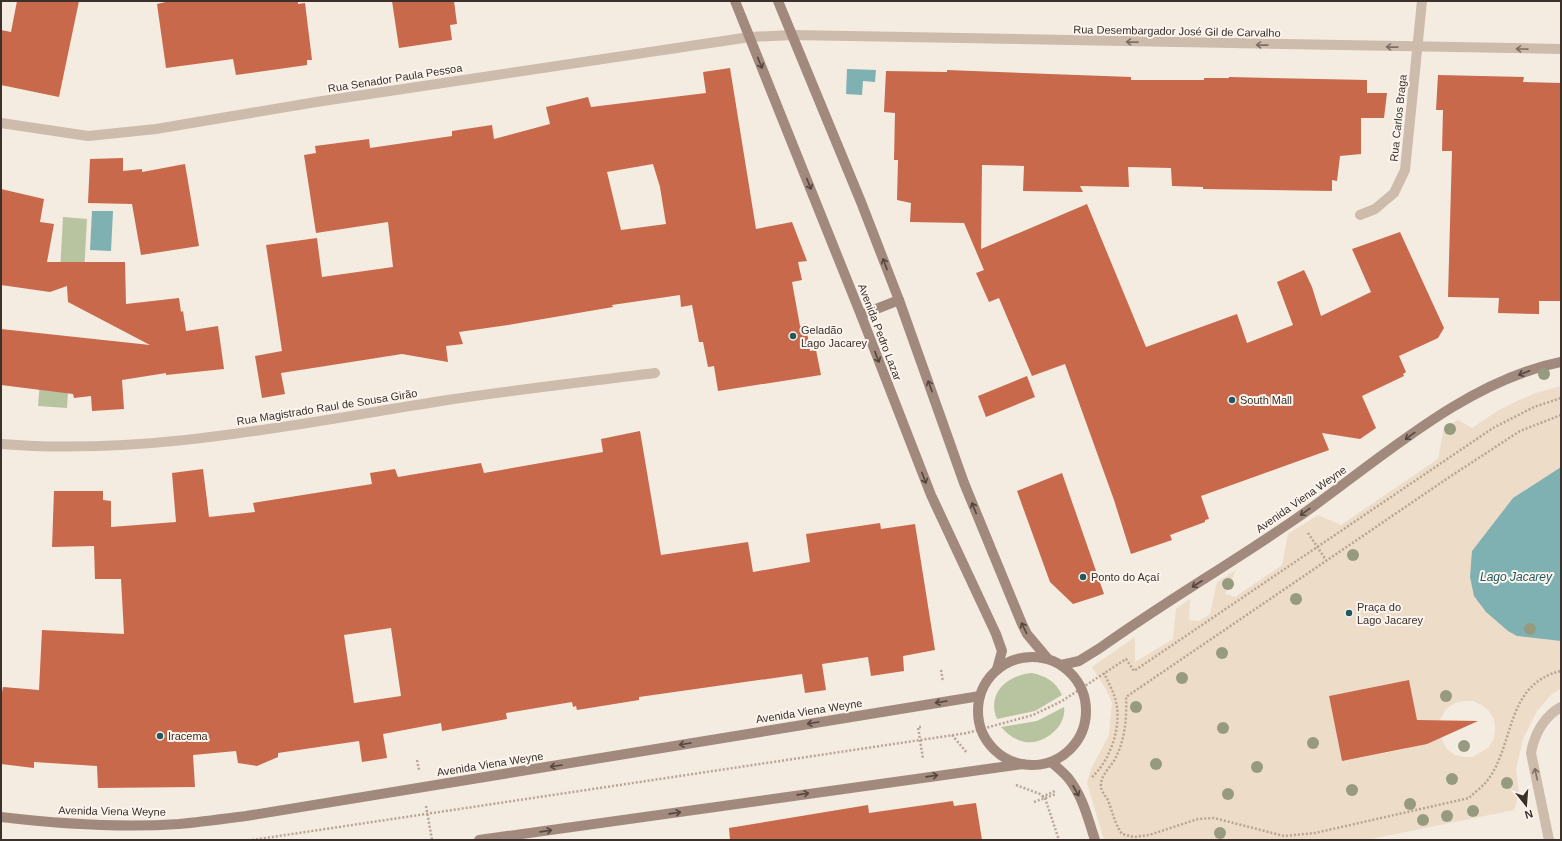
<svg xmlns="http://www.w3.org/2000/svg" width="1562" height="841" viewBox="0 0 1562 841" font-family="Arial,sans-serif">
<rect width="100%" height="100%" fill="#f4ebe1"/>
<g fill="#b8c4a0">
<path d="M63,217L87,219L84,274L60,273Z"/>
<path d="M42,358L70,360L67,408L38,406Z"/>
<path d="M1032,673C1046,676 1056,682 1062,695L1035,711L997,719C986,693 1008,675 1032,673Z"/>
<path d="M1064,707C1067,727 1043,745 1025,742C1015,740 1007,734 1001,727L1037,721Z"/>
</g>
<path fill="#ecdcc8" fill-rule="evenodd" d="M1561,386V467L1513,498L1472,551L1517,636L1561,641V688L1551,695L1537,711L1523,739L1516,769L1519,793L1514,810L1366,840H1104L1087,783L1091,769L1109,735L1112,703L1106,689L1092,667L1135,637V662L1173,639L1176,609L1190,599L1189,620L1199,621L1210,614L1217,582L1236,570L1225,594L1235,597L1282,565L1288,534L1318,515L1341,525L1438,459L1444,428L1458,420L1472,428L1499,410L1517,401L1536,393ZM1409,680L1417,722L1401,725L1406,749L1342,761L1329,696ZM1464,701H1473L1482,705L1489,711L1494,719L1495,729L1494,738L1489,747L1473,757H1464L1455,755L1447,749L1439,734L1438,724L1442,716L1447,708L1455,703Z"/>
<g fill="#7fb0b2">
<path d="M847,69L876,70L875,82L863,81L862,95L846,94Z"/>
<path d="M92,211H113L111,251L90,250Z"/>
<path d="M1561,467V641L1517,636L1508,631L1486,612L1474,596L1470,577L1472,551L1513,498Z"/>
</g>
<g fill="#c8694b" fill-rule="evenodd">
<path d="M17,1H79L59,97L1,85V30L11,32Z"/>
<path d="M170,1H298V4L305,3L312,60H307V65L236,75L233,59L166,68L157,4Z"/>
<path d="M392,1H454L457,24L450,25L452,40L399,48Z"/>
<path d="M730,68L756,229L792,222L807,261L798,262L802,280L792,282L800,326L806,325L810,351L816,350L821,375L718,391L714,366L708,367L703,342H699L692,305L681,307L680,295L612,305L613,307L508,325L459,332L463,344L446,346L448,362L402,354L281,373L285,394L262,398L255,356L282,351L266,245L317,238L322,277L393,267L388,222L316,233L304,155L316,153L315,146L369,139L370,148L452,136V131L492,125L494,139L550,124L546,107L588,97L591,107L706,93L703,72ZM653,164L660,187L666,224L621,230L607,172Z"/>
<path d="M947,70L1131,77V80H1204V78H1229V77L1367,80V93H1387L1384,118H1361V154L1340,156L1337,181L1332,180V191L1203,189V187L1172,186L1171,168L1128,167L1129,187L1080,186L1083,192L1023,191L1024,166L982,165L981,249L1087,204L1146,347L1237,314L1247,343L1293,325L1277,282L1304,270L1312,287L1321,316L1371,292L1352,249L1400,232L1444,328L1438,338L1399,356L1406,372L1403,374L1404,376L1362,396L1376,428L1360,439L1322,433L1329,450L1201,496L1209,519L1205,520V522L1170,535L1172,540L1131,554L1114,500L1065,364L1032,376L999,298L989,302L976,273L984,270L964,223L910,222L911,203L897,200L898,160H894L895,113L884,112L886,71L947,72Z"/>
<path d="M1438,75L1524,77L1523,82L1561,83V301H1539V314L1498,313L1499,298L1448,297L1452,151H1442L1443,110H1436Z"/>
<path d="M123,158V171L142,169V172L185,164L199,246L141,255L132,204L88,203L90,159Z"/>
<path d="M1,189L44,199L40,222L54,224L47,262H125L126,304L179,298L181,312L183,311L186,331L218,326L224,369L166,375V373L122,380L124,409L92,411L91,396L74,398L73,394L1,385V329L150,345L68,302L67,286L50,292L1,285Z"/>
<path d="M1027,376L1035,397L986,417L978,396Z"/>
<path d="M640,431L661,555L748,542L753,572L810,562L806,534L880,523L881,529L915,524L935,650L903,656L904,671L871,676L868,657L822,664L826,690L805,693L802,674L639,697V700L577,710L576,706L573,707L572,702L506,713L507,719L442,731L441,723L383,734L387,758L362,762L359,741L278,753V757L257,766L238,763L236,751L193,755L195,787L98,788L97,766L34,762V768L1,764V698L3,687L39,690L42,630L124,634L121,579H95L94,546L52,547L54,491H103V500L111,501V527L176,522L172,473L203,469L209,517L255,512L253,503L372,484L370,473L395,469L398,477L481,463L484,473L603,452L601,439ZM391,628L401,696L354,703L344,635Z"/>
<path d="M1062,473L1104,594L1073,604L1050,582L1017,491Z"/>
<path d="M1409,680L1417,720L1478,721L1427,744L1342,761L1329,696Z"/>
<path d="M953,801L954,806L976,803L982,840H730L729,828L868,805L869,813Z"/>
</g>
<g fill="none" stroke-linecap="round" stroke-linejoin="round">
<g stroke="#b9a596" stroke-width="2.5" stroke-dasharray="2 2" stroke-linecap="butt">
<path d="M1561,415L1520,431L1448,478L1126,697C1127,717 1125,739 1116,757C1112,766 1102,773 1101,784C1100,792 1107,796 1109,803C1113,814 1115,824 1122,834L1134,837L1149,835L1198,819L1214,818L1284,836L1315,833L1469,798C1474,793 1482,787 1487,781C1515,745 1505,684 1561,671"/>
<path d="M1308,533L1326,560"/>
<path d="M941,670L943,682"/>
<path d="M921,727H918L923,759"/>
<path d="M952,735L967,753"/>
<path d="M417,760L419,770"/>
<path d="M1092,777C1110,761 1122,726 1116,702C1114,692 1108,682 1104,673"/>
<path d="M1016,785L1040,794L1045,798L1059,840"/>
<path d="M1042,797L1055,791"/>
<path d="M1034,802L1056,794"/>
<path d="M426,806L432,840"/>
<path d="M252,840L967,733L1033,715L1062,701L1126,659L1134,671L1493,428L1534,407L1561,398"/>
</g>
<g stroke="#cdbbac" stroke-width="10">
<path d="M1,123L88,136L156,129L316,102L750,37L793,35L1561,49"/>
<path d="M1360,215L1375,209L1394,193L1405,170L1422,1"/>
<path d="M1,444C149,456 296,424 441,401C512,390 584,382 655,373"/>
<path d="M1549,840L1531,753C1534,735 1544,716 1561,707"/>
</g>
<g stroke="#a18a7d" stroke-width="10">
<path d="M735,1L861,315L931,495L996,634L1002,651L997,669"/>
<path d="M778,1L861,202L899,300L964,483L1022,624L1027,634L1048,659"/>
<path d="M861,315L899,300"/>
<circle cx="1032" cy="711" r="54"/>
<path d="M1061,665L1079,661L1100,648C1164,602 1232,563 1297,518C1376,463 1464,381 1561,362"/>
<path d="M1051,762C1057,767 1064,773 1069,779C1083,797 1088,819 1095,840"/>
<path d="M1,817C60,824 120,828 179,824C201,822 223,819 246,816L980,696"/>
<path d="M479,840L1023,764"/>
</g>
</g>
<g fill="#969b7f">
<circle cx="1544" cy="374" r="6"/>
<circle cx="1450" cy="429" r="6"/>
<circle cx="1353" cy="555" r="6"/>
<circle cx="1228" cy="584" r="6"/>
<circle cx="1296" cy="599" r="6"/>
<circle cx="1530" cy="629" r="6"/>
<circle cx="1222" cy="653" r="6"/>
<circle cx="1182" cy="678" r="6"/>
<circle cx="1446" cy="696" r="6"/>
<circle cx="1136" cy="707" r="6"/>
<circle cx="1223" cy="728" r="6"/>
<circle cx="1313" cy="743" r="6"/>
<circle cx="1464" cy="746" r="6"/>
<circle cx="1156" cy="764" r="6"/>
<circle cx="1257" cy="767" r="6"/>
<circle cx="1452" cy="779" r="6"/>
<circle cx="1507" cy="783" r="6"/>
<circle cx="1352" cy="790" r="6"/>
<circle cx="1228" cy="794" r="6"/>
<circle cx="1410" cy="804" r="6"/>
<circle cx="1473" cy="811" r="6"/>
<circle cx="1447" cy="816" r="6"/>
<circle cx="1423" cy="820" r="6"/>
<circle cx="1220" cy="833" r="6"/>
</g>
<defs><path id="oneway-shaft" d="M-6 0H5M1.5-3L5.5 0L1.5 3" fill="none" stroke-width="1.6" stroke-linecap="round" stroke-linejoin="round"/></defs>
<g stroke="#7d6f65">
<use href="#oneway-shaft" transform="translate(1132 42) rotate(-179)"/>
<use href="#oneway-shaft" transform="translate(1262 45) rotate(-179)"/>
<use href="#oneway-shaft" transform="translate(1392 47) rotate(-179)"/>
<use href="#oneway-shaft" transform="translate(1522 49) rotate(-179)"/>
<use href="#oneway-shaft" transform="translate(1536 774) rotate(-102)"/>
</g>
<g stroke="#544640">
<use href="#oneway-shaft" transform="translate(760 63) rotate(68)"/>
<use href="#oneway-shaft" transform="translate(809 184) rotate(68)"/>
<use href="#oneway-shaft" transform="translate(885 264) rotate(-111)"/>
<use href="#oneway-shaft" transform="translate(877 357) rotate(69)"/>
<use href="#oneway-shaft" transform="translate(1524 373) rotate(158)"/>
<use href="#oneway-shaft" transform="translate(930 386) rotate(-110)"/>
<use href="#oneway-shaft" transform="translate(1410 436) rotate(144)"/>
<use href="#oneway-shaft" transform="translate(924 478) rotate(69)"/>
<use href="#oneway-shaft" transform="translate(974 508) rotate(-112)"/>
<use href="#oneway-shaft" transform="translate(1305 512) rotate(144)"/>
<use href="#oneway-shaft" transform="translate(1197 584) rotate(147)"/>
<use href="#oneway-shaft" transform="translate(1024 628) rotate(-116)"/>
<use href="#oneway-shaft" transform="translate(941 702) rotate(171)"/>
<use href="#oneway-shaft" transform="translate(813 723) rotate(171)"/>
<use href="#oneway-shaft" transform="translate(685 744) rotate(171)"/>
<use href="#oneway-shaft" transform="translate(556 766) rotate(171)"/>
<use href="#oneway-shaft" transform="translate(932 776) rotate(-8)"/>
<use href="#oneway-shaft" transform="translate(1076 791) rotate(61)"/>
<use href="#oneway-shaft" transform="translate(803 794) rotate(-8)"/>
<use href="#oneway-shaft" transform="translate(675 813) rotate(-8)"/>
<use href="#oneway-shaft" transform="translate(546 831) rotate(-8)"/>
</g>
<g fill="#1f5a5e" stroke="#fbf5ee" stroke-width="1.5">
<circle cx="793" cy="336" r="4"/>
<circle cx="1232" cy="400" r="4"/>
<circle cx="1083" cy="577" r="4"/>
<circle cx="1349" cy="613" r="4"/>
<circle cx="160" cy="736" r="4"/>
</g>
<g text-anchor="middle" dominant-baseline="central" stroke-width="4" stroke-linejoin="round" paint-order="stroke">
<g font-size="11" fill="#3b302b" stroke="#fbf5ee">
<text transform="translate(1177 31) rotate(1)">Rua Desembargador José Gil de Carvalho</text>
<text transform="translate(395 78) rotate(-9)">Rua Senador Paula Pessoa</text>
<text transform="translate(1398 118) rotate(-84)">Rua Carlos Braga</text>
<text transform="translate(880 332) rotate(69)">Avenida Pedro Lazar</text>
<text transform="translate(327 407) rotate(-9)">Rua Magistrado Raul de Sousa Girão</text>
<text transform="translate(1301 499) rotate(-35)">Avenida Viena Weyne</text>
<text transform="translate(809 711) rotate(-9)">Avenida Viena Weyne</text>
<text transform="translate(490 764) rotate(-9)">Avenida Viena Weyne</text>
<text transform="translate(112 811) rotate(1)">Avenida Viena Weyne</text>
</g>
<g font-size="11" fill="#3b302b" stroke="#fbf5ee" text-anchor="start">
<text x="801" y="330">Geladão<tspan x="801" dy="13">Lago Jacarey</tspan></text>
<text x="1240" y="400">South Mall</text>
<text x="1091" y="577">Ponto do Açaí</text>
<text x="1357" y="607">Praça do<tspan x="1357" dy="13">Lago Jacarey</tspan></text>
<text x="168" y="736">Iracema</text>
</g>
<g font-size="12" font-style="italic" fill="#1f5a5e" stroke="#fbf5ee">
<text x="1516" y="577">Lago Jacarey</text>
</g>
</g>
<rect width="1562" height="841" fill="none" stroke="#3b302b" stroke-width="4"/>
<g transform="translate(1526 805) rotate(163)" stroke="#fbf5ee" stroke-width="3" paint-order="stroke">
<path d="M0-3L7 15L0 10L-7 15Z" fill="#3b302b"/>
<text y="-6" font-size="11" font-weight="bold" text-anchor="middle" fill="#3b302b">N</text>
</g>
</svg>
